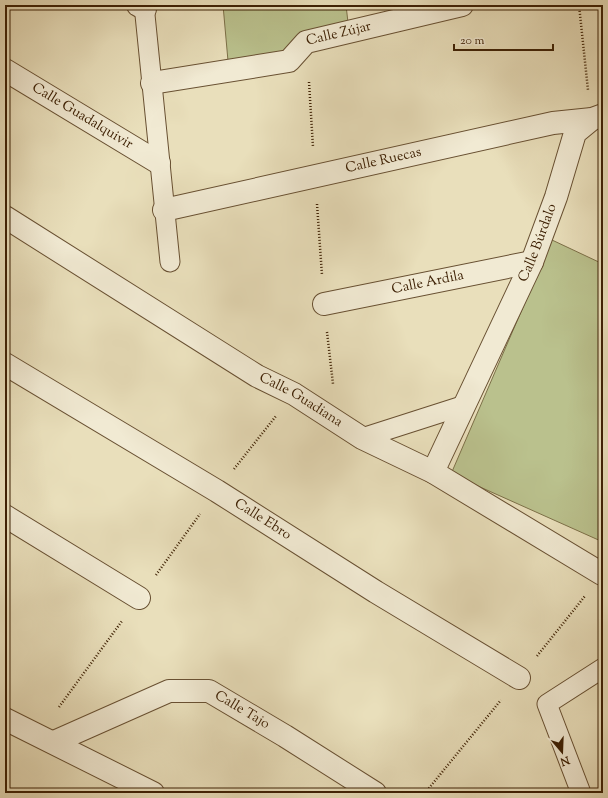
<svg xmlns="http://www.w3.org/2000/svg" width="608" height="798" viewBox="0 0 608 798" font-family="'Sorts Mill Goudy',serif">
<rect width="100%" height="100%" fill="#e9dfbb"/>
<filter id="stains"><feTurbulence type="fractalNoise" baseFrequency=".005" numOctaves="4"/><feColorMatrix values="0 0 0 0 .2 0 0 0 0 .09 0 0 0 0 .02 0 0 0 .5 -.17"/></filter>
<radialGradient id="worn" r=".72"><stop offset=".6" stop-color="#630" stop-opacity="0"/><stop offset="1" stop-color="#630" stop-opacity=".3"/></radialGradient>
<g fill="#bac18d" stroke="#7c7048">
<path d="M223,5H346L350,40L228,61Z"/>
<path d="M552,240L603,264V542L451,474Z"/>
</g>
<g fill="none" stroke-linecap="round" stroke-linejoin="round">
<g stroke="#685032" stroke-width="21">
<g id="lane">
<path d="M144,5L170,262"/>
<path d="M362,438L465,405"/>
<path d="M581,793L547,704L603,668"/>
</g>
</g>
<g stroke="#685032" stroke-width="24">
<g id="street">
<path d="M138,5L145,9"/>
<path id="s1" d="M5,70L159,163"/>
<path id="s2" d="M152,83L289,61L306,42L462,5"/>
<path id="s3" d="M164,210L553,123L592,119L603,115"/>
<path id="s4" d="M5,217L257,376L294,394L362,438L433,472L602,574"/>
<path id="s5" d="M324,304L532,262"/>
<path id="s6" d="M5,364L217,491L376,592L519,678"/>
<path id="s7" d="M433,472L532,262L556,197L575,133L592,119"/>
<path d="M5,516L139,598"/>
<path d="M5,719L153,793"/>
<path id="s8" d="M54,742L169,691H209L285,736L375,793"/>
</g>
</g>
<g stroke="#3d2004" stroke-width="2.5" stroke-dasharray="1 2" stroke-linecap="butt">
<path d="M579,5L588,90"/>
<path d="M309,82L313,147"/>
<path d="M317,204L322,275"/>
<path d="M327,332L333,384"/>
<path d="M234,469L276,416"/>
<path d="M156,575L200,514"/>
<path d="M537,656L585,596"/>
<path d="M59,707L122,621"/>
<path d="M425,793L501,700"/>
</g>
<use href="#lane" stroke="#f1ead3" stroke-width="19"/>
<use href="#street" stroke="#f1ead3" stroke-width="22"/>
</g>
<g text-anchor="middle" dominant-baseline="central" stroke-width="3" stroke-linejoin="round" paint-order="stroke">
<g font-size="14" fill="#3d2004" stroke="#f1ead3">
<text stroke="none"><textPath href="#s2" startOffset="198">Calle Zújar</textPath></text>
<text stroke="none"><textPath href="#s1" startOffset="90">Calle Guadalquivir</textPath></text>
<text stroke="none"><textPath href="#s3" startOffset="225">Calle Ruecas</textPath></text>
<text stroke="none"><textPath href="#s7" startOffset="252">Calle Búrdalo</textPath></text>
<text stroke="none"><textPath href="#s5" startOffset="106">Calle Ardila</textPath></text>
<text stroke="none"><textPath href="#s4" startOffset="348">Calle Guadiana</textPath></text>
<text stroke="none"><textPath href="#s6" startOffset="301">Calle Ebro</textPath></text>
<text stroke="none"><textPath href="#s8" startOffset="204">Calle Tajo</textPath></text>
</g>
</g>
<rect width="608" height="798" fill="none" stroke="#e9dfbb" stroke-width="20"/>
<rect x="6" y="6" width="596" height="786" fill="none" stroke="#3d2004" stroke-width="2"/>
<rect x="10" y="10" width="588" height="778" fill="none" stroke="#3d2004"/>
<g transform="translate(562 752) rotate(161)" stroke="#f1ead3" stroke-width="3" paint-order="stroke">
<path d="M0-3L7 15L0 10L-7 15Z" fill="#3d2004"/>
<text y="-6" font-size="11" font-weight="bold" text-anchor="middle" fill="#3d2004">N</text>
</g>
<path d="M454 44v6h99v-6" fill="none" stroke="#3d2004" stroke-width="2"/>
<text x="460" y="44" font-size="12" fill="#3d2004" stroke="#f1ead3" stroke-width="3" paint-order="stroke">20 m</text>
<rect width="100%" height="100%" filter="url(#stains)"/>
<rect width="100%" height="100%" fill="url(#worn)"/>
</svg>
